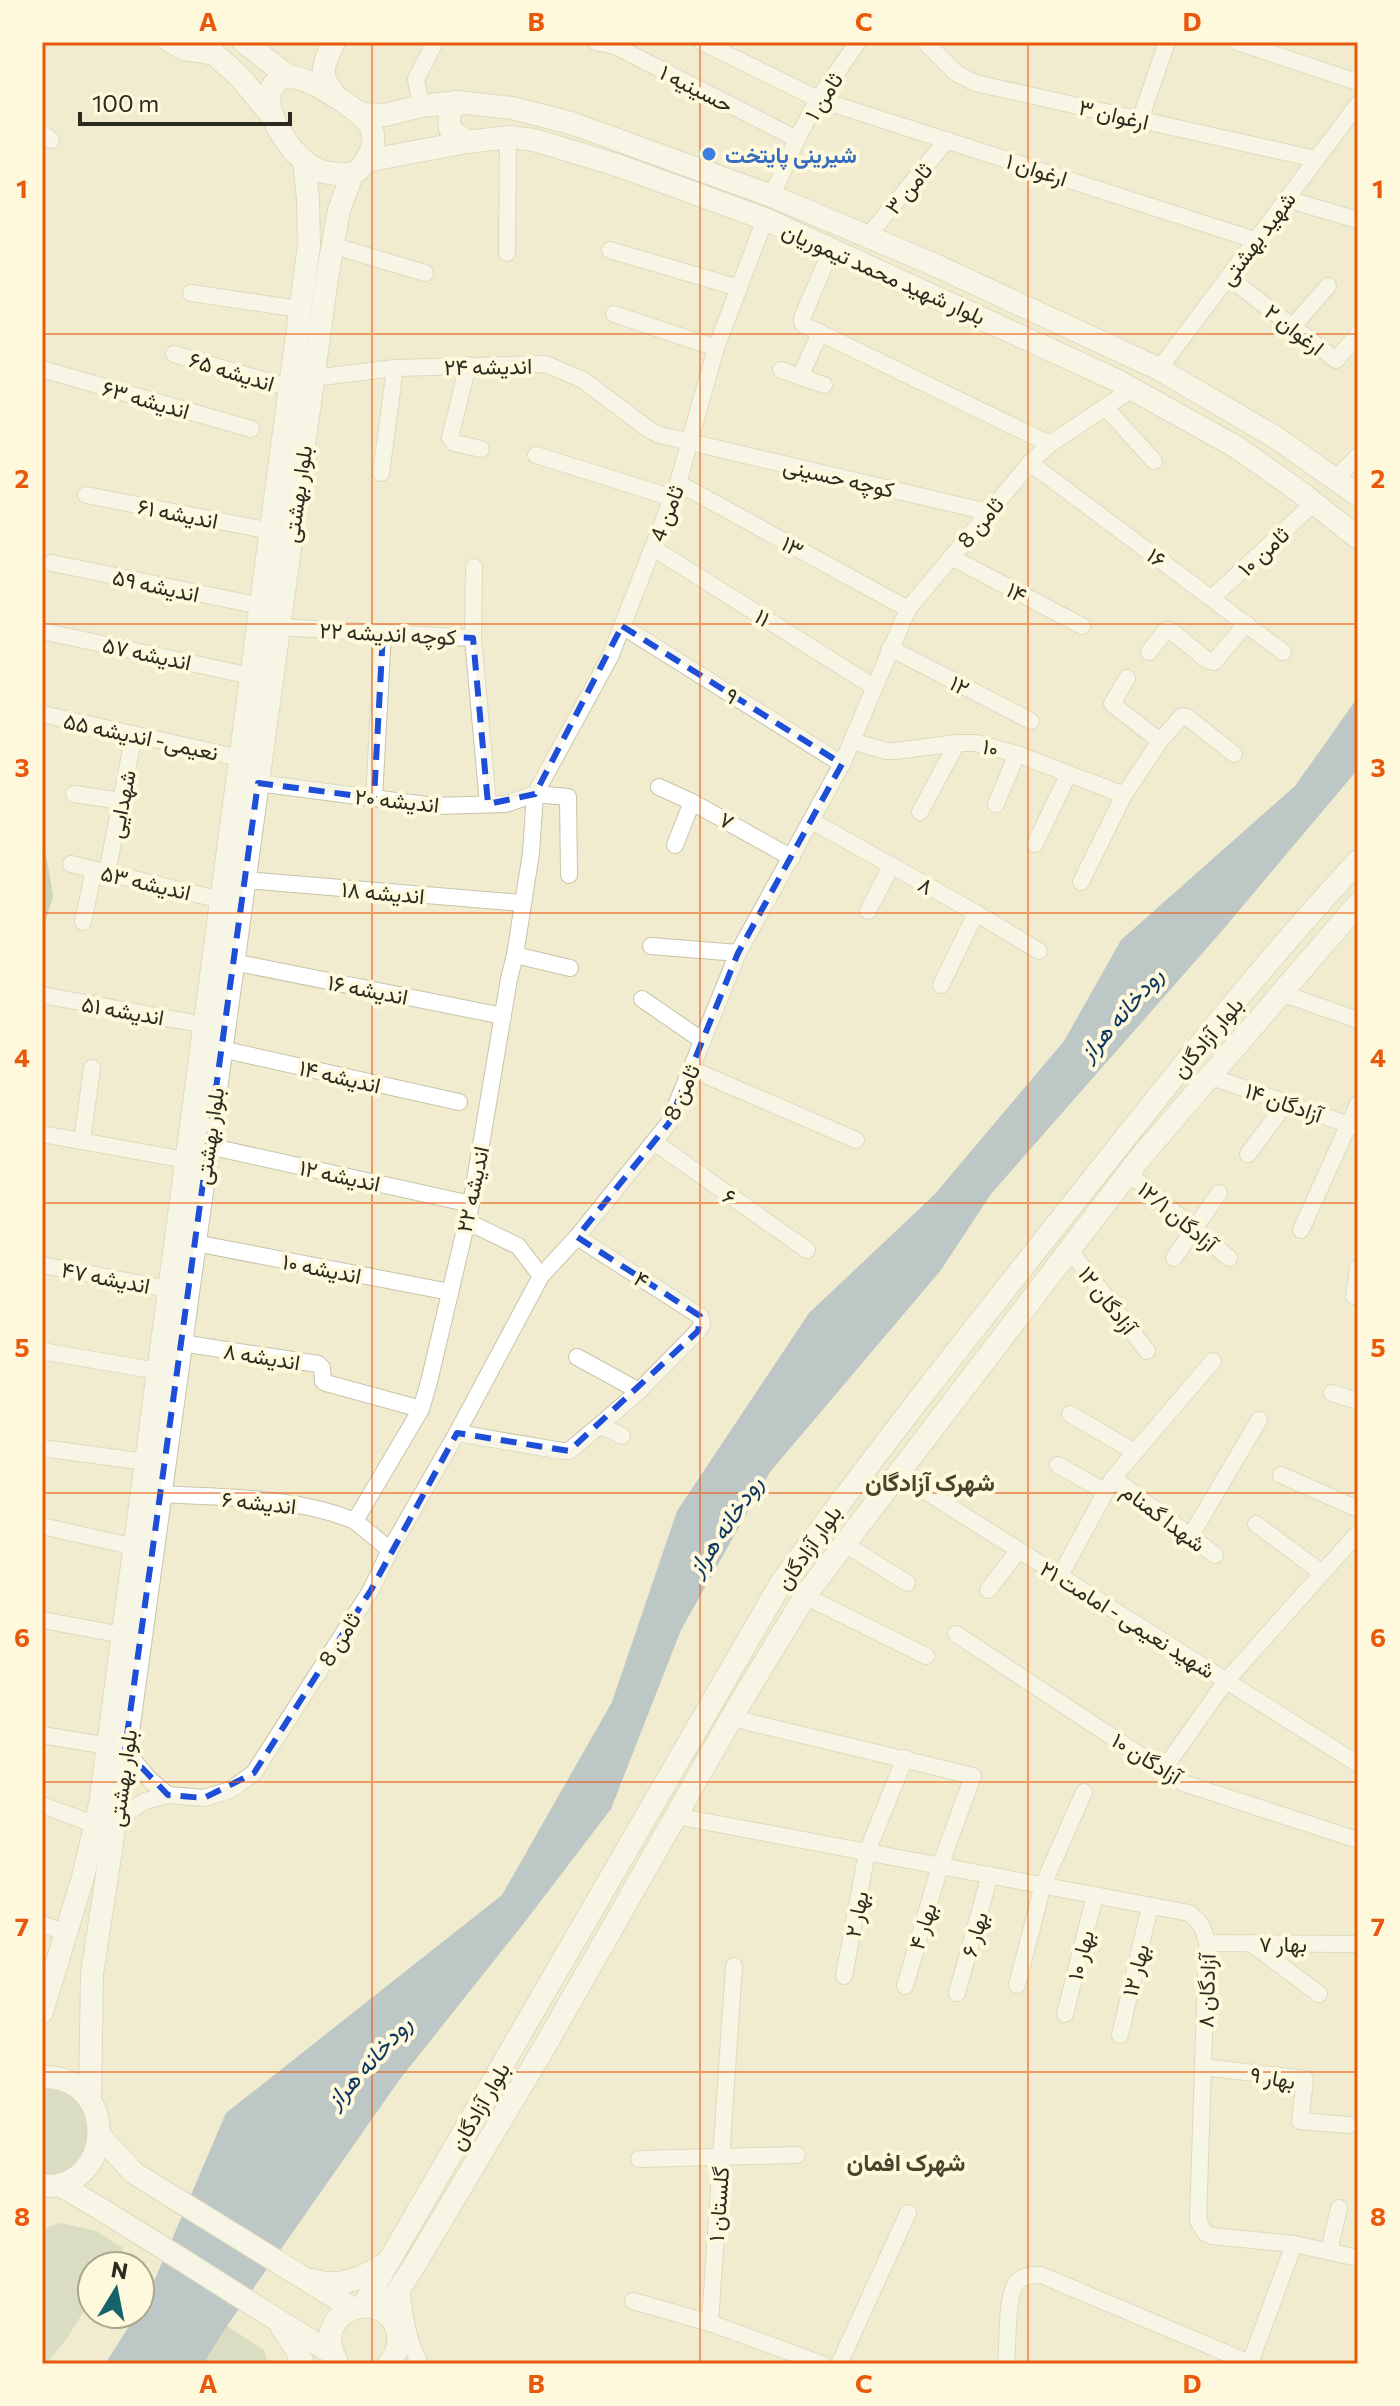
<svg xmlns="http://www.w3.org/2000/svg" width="1400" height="2406" viewBox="0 0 1400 2406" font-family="Commissioner,Vazirmatn,sans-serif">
<rect width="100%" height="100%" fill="#f1eccf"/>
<g fill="#c1cab2">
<path d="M42,2077L79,2089L96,2153L42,2186Z"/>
<path d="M61,2223L96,2231L123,2248L112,2266H92V2298L68,2337L46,2364H42V2229Z"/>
<path d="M227,2326L264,2350L268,2364H203Z"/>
</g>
<path fill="#a6b58e" d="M42,831L53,896L42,933Z"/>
<path fill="#7e99b8" d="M1358,697V769L1221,932L991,1194L941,1270L770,1472L681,1630L611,1809L524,1923L400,2079L227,2326L203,2364H105L137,2314H140L226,2113L502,1895L612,1702L677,1511L809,1313L934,1195L1064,1041L1121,940L1295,786Z"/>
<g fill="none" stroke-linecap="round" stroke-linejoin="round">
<g stroke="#c8c4a8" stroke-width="18">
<g id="minor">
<path d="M166,42L183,52L217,57"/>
<path d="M596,42L615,46L797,139"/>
<path d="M702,42L818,99L1255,240"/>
<path d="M925,42L956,73L975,83L1316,159"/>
<path d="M1237,42L1357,82"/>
<path d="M421,106L416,79L435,42"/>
<path d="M1140,120L1167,42"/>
<path d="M42,133L51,140"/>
<path d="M772,196L797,139L818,99L858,42"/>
<path d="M1286,199L1358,220"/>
<path d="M868,236L947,140"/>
<path d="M331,245L425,273"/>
<path d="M610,250L739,288"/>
<path d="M831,250L802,318V322L804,325L1050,444"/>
<path d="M507,253L508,137"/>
<path d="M1228,277L1336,360L1358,334"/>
<path d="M191,293L300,309"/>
<path d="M614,314L716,348"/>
<path d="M1293,326L1328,286"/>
<path d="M174,354L290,388"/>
<path d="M468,365L450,438L454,443L481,449"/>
<path d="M42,369L251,429"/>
<path d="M1159,369L1358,104"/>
<path d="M781,370L824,385"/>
<path d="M800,377L820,333"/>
<path d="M313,378L395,368L546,364L583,380L651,431L660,435L988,512"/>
<path d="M1106,408L1154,461"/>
<path d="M536,455L673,498"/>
<path d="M1030,463L1283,652"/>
<path d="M381,473L395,368"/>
<path d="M1335,479L1358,456"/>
<path d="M678,483L908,609"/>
<path d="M86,495L271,531"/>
<path d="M653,548L874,687"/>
<path d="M951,557L1082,626"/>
<path d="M52,563L261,606"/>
<path d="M1212,598L1314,503"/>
<path d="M622,626L842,764"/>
<path d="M279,627L473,638L488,804"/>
<path d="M42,631L251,676"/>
<path d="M473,638L474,567"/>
<path d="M890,648L1031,721"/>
<path d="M1149,652L1166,630H1170L1207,660L1214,662L1246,624"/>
<path d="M42,714L240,758"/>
<path d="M852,741L886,751H896L957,743H976L1017,754L1124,795"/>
<path d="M1160,741L1182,716L1187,717L1234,754"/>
<path d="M258,783L434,806L506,804L535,794L568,797L569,875"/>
<path d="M659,787L692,802L792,858"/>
<path d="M74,794L121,801"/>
<path d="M374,798L383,633"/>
<path d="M996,804L1017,754"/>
<path d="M920,812L957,743"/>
<path d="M812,821L976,913L1039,951"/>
<path d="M1035,844L1068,775"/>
<path d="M675,845L692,802"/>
<path d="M71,864L221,900"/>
<path d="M107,873L134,734"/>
<path d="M244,880L522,903"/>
<path d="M1081,882L1124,795L1160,741L1112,704L1127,678"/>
<path d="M868,911L891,866"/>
<path d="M83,922L94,870"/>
<path d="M651,946L738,953"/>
<path d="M515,955L570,968"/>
<path d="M233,962L503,1016"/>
<path d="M941,985L976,913"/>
<path d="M1281,993L1358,1020"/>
<path d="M42,995L205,1025"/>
<path d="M642,999L703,1041"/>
<path d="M221,1049L459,1102"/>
<path d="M691,1069L856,1140"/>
<path d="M1209,1076L1358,1128"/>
<path d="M42,1134L186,1160"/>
<path d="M82,1141L92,1068"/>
<path d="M654,1142L807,1250"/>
<path d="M208,1146L471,1204"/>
<path d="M1248,1154L1286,1103"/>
<path d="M1128,1173L1229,1258"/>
<path d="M466,1221L518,1246L541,1276"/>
<path d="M1301,1230L1358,1104"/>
<path d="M577,1237L700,1316L702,1324L698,1331L639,1391L600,1425"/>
<path d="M195,1243L450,1292"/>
<path d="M1069,1249L1147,1351"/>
<path d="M1174,1258L1219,1193"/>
<path d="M42,1265L169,1289"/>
<path d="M1354,1296L1358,1268"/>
<path d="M181,1343L318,1364L322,1368L323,1381L326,1383L421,1409"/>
<path d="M42,1351L158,1371"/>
<path d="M577,1357L639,1391"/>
<path d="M1332,1393L1358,1401"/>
<path d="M1070,1414L1135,1452"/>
<path d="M457,1433L562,1451H569L600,1425L622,1436"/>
<path d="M42,1448L146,1462"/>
<path d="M1058,1465L1106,1492"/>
<path d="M898,1474L1358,1764"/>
<path d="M1281,1475L1358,1509"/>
<path d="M1113,1478L1215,1555"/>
<path d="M160,1494C225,1498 294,1496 355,1521"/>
<path d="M1256,1524L1322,1573"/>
<path d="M42,1526L135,1547"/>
<path d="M1190,1537L1259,1420"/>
<path d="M845,1544L907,1583"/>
<path d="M390,1550L355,1521L421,1409L429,1382L471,1204L509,979L515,955L531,853L535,794L610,657L678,483L716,348L765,219"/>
<path d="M1060,1576L1113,1478L1213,1361"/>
<path d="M988,1590L1019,1550"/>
<path d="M805,1596L926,1656"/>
<path d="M42,1620L123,1635"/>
<path d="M956,1634L1173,1777L1186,1784L1358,1840"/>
<path d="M732,1718L973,1776L940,1866L905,1986"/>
<path d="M42,1735L108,1746"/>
<path d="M125,1750L150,1780L168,1795"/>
<path d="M1163,1770L1226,1681L1358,1533"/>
<path d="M42,1805L96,1825"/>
<path d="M676,1816L1189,1913C1201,1922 1204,1929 1207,1943L1198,2220L1205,2233L1212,2236L1294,2244L1250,2363L1254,2364"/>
<path d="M116,1820L145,1801L168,1795L204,1798L230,1790L254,1773L371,1590L390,1550L457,1433L541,1276L577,1237L669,1123L738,953L842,764L908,609L1030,463L1050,444L1132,389"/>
<path d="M42,1924L66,1933"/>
<path d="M1207,1943L1358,1944"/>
<path d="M1251,1943L1319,1994"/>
<path d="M734,1966L710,2323L822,2364"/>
<path d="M844,1976L867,1852L905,1758"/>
<path d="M1017,1985L1043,1885L1084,1792"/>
<path d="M957,1993L990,1875"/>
<path d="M1065,2014L1095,1895"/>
<path d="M1120,2035L1150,1906"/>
<path d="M1203,2067L1305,2079L1300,2121L1349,2125"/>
<path d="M639,2159L797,2155"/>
<path d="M1294,2244L1358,2258"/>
<path d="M1329,2251L1339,2208"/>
<path d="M401,2286C404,2313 407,2340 420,2364"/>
<path d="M633,2301L710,2323"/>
<path d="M839,2364L908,2213"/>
<path d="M1006,2364C1008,2346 1006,2294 1017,2282C1024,2275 1032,2275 1041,2275L1250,2363"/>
</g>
</g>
<g stroke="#c8c4a8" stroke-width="24">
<g id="major">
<path d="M201,42L240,77L272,116"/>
<path d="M244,42L288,76"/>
<path d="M334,42C322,67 318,74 336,97"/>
<path d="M288,76C308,79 322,88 338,98C361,114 386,128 366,160C360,171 355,175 342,174C328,174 313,170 303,160C283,143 247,88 288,76Z"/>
<path d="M457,102C450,111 448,117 450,129L467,142"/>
<path d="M362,114L385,115L421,106L457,102L512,108L571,123L772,196L935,265L1159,369L1275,437L1358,495"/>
<path d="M366,161L467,142L508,137L534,140L617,165L765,219L1116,380L1238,448L1304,495L1358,538"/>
<path d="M42,2012L83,1877L100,1805L309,245L308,199L304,161"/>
<path d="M42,2077C119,2075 116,2190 42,2186"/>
<path d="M90,2100L92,1974L120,1790L327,278L339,210L352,175"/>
<path d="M100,2136L134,2173L352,2308"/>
<path d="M60,2185C152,2238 240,2299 332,2353"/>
<path d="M312,2280C339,2289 364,2278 387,2262"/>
<path d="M363,2306L781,1583C876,1452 976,1326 1076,1200C1167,1085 1258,969 1358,861"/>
<path d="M384,2312L414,2266L545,2046L740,1703L807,1593L1139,1159L1358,904"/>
<path d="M282,2328L295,2347L303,2364"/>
<path d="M336,2360C308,2310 388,2283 398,2334C400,2346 396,2355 389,2364"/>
</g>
</g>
<use href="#minor" stroke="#fff" stroke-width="16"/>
<use href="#major" stroke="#fff" stroke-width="22"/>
</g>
<path d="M0 0H1400V2406H0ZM622,626L842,764L738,953L669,1123L577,1237L700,1316L698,1331L569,1451L457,1433L371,1590L254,1773L204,1798L168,1795L125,1750L258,783L374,798L383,633L473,638L488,804L535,794Z" fill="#f1eccf" fill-opacity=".55" fill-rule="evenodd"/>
<path fill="none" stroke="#1d4ed8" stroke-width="6" stroke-dasharray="16 10" stroke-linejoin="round" d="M622,626L842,764L738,953L669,1123L577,1237L700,1316L698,1331L569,1451L457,1433L371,1590L254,1773L204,1798L168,1795L125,1750L258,783L374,798L383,633L473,638L488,804L535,794Z"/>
<path fill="none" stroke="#e8590c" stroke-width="2" stroke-opacity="0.55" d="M372,42V2364M700,42V2364M1028,42V2364M42,334H1358M42,624H1358M42,913H1358M42,1203H1358M42,1493H1358M42,1782H1358M42,2072H1358"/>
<circle fill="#3f7fe0" stroke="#fef9dc" stroke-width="3" cx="709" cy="154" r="8"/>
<g text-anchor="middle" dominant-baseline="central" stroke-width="8" stroke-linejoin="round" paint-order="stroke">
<g font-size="22" fill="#2c2b20" stroke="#fef9dc">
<text transform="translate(697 88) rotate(27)">حسینیه ۱</text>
<text transform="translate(823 96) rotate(-58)">ثامن ۱</text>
<text transform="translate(1114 114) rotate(13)">ارغوان ۳</text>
<text transform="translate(1037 169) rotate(18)">ارغوان ۱</text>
<text transform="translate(908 188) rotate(-50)">ثامن ۳</text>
<text transform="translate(1257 238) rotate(-53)">شهید بهشتی</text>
<text transform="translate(884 273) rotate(24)">بلوار شهید محمد تیموریان</text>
<text transform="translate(1295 329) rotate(38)">ارغوان ۲</text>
<text transform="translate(488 366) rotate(-1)">اندیشه ۲۴</text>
<text transform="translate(232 371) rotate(17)">اندیشه ۶۵</text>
<text transform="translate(146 399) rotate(16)">اندیشه ۶۳</text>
<text transform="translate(839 477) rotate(13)">کوچه حسینی</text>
<text transform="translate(297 494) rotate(-82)">بلوار بهشتی</text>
<text transform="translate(178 513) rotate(11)">اندیشه ۶۱</text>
<text transform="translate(666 513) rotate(-69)">ثامن 4</text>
<text transform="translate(980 522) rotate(-50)">ثامن 8</text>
<text transform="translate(793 546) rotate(29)">۱۳</text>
<text transform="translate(1263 551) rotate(-43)">ثامن ۱۰</text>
<text transform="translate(1157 557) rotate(37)">۱۶</text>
<text transform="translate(156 585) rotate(12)">اندیشه ۵۹</text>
<text transform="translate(1017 592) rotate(28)">۱۴</text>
<text transform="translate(763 617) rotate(32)">۱۱</text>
<text transform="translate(388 633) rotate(3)">کوچه اندیشه ۲۲</text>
<text transform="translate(147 653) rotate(12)">اندیشه ۵۷</text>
<text transform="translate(960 685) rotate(28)">۱۲</text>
<text transform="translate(732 695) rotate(32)">۹</text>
<text transform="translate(141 736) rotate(12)">نعیمی- اندیشه ۵۵</text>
<text transform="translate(991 747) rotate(14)">۱۰</text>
<text transform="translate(397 800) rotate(6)">اندیشه ۲۰</text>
<text transform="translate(121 804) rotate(-79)">شهدایی</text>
<text transform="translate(727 820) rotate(29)">۷</text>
<text transform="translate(146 882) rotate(13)">اندیشه ۵۳</text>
<text transform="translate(926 885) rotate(29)">۸</text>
<text transform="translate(383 892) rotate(5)">اندیشه ۱۸</text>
<text transform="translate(368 989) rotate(11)">اندیشه ۱۶</text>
<text transform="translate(123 1010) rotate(10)">اندیشه ۵۱</text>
<text transform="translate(1207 1037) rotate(-50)">بلوار آزادگان</text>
<text transform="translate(340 1076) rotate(13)">اندیشه ۱۴</text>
<text transform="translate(681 1092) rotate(-66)">ثامن 8</text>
<text transform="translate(1284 1102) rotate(19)">آزادگان ۱۴</text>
<text transform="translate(209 1136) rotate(-82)">بلوار بهشتی</text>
<text transform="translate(340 1175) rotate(12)">اندیشه ۱۲</text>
<text transform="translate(472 1189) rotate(-78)">اندیشه ۲۲</text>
<text transform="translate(730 1196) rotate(35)">۶</text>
<text transform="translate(1178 1216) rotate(40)">آزادگان ۱۲/۱</text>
<text transform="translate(322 1268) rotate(11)">اندیشه ۱۰</text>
<text transform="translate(106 1277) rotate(11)">اندیشه ۴۷</text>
<text transform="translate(642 1279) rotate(33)">۴</text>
<text transform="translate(1108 1300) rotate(52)">آزادگان ۱۲</text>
<text transform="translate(262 1356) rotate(9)">اندیشه ۸</text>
<text transform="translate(259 1502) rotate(6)">اندیشه ۶</text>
<text transform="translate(1164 1517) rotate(37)">شهدا گمنام</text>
<text transform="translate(808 1547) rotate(-55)">بلوار آزادگان</text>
<text transform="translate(1128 1619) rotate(32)">شهید نعیمی - امامت ۲۱</text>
<text transform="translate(339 1639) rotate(-58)">ثامن 8</text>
<text transform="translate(1147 1758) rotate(32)">آزادگان ۱۰</text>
<text transform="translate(122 1778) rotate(-82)">بلوار بهشتی</text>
<text transform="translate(856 1914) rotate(-79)">بهار ۲</text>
<text transform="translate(922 1926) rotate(-73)">بهار ۴</text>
<text transform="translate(974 1934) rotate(-74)">بهار ۶</text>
<text x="1283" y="1943">بهار ۷</text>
<text transform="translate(1080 1955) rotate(-76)">بهار ۱۰</text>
<text transform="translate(1135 1970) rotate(-76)">بهار ۱۲</text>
<text transform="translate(1206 1991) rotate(-88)">آزادگان ۸</text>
<text transform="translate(1273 2077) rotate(10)">بهار ۹</text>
<text transform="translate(479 2106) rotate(-60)">بلوار آزادگان</text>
<text transform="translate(718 2204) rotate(-86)">گلستان ۱</text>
</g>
<g font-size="22" font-weight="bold" fill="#366cbe" stroke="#fef9dc" text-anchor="start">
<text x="725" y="154">شیرینی پایتخت</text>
</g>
<g font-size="24" font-style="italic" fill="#0c365f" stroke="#fef9dc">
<text transform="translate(1120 1013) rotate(-49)">رودخانه هراز</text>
<text transform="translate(724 1525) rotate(-56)">رودخانه هراز</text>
<text transform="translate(368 2061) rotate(-48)">رودخانه هراز</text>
</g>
<g font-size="24" font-weight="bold" fill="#48432c" stroke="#fef9dc">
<text x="930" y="1481">شهرک آزادگان</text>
<text x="906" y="2161">شهرک افمان</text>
</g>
</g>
<rect width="1400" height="2406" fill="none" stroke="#fef9dc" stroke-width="88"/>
<g transform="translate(116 2290) rotate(10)"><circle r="38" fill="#fef9dc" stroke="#aaa791" stroke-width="2"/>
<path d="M0-6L14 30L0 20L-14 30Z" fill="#16636c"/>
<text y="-12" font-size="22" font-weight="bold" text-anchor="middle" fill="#2c2b20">N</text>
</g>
<path d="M80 112v12h210v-12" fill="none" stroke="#2c2b20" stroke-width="4"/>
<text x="92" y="112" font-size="24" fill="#2c2b20" stroke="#fef9dc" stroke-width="6" paint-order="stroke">100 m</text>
<rect x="44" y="44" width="1312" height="2318" fill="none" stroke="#e8590c" stroke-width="3"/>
<g font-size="26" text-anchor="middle" font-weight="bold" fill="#e8590c">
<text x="208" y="31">A</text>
<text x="536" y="31">B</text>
<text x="864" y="31">C</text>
<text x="1192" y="31">D</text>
<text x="22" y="198">1</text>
<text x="1378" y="198">1</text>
<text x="22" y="488">2</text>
<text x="1378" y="488">2</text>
<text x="22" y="777">3</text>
<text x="1378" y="777">3</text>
<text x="22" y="1067">4</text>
<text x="1378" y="1067">4</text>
<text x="22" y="1357">5</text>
<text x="1378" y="1357">5</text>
<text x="22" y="1647">6</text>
<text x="1378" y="1647">6</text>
<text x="22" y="1936">7</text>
<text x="1378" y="1936">7</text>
<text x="22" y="2226">8</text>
<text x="1378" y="2226">8</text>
<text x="208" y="2393">A</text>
<text x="536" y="2393">B</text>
<text x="864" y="2393">C</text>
<text x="1192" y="2393">D</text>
</g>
</svg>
